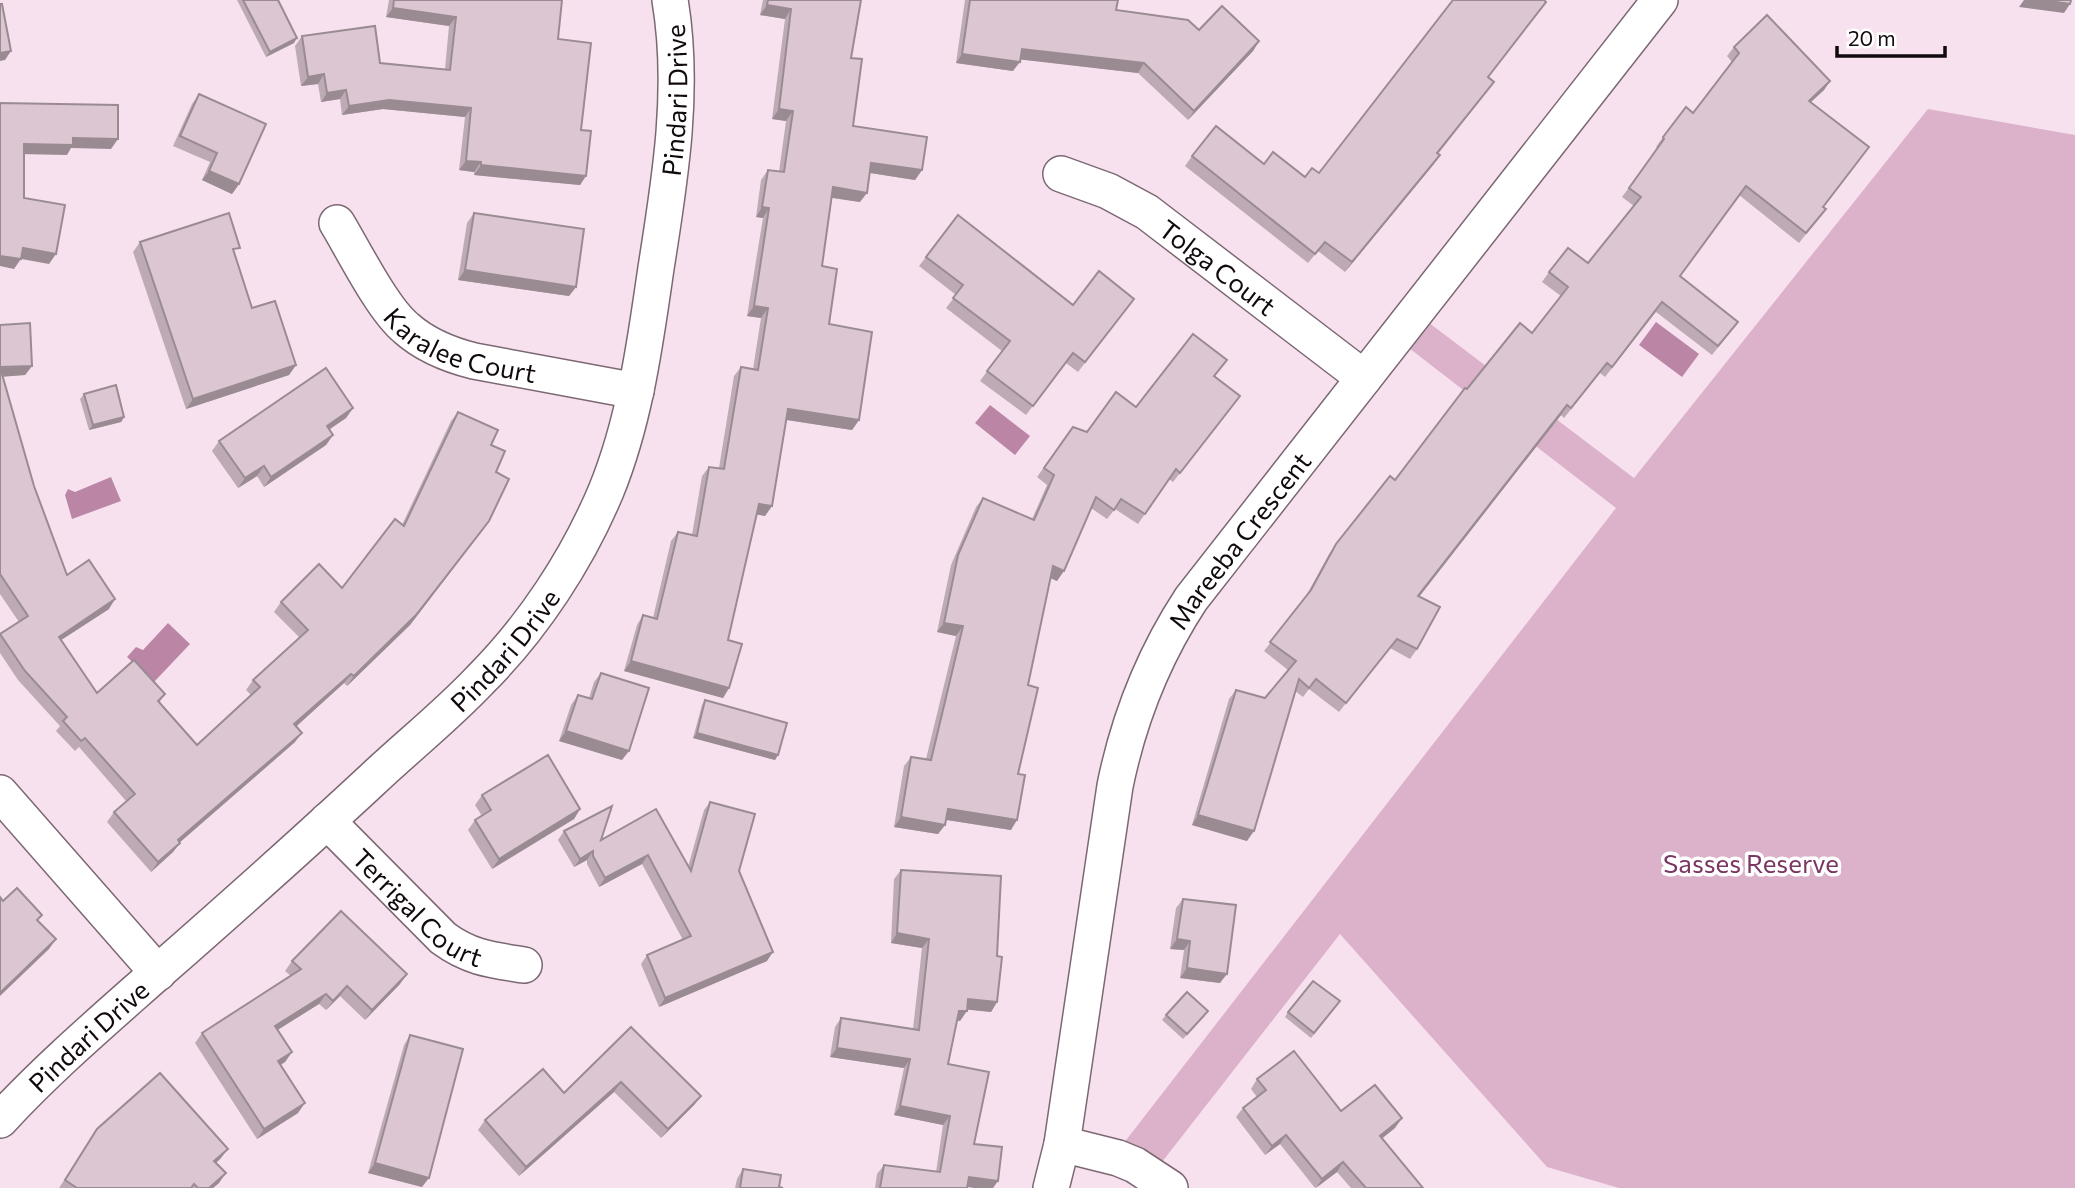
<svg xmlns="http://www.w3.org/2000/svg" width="2075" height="1188" viewBox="0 0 2075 1188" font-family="Commissioner,sans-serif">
<rect width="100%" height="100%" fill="#f8e1ee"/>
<path fill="#dbb2ca" d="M1928,109L2075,135V1188H1619L1547,1167L1340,934L1151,1176L1113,1157L1616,508L1396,338L1416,313L1634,478Z"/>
<g fill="#bb86a6">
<path d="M1656,322L1699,354L1682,377L1639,345Z"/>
<path d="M990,405L1030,436L1015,455L975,423Z"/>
<path d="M111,477L121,501L72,519L65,495L68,489L75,492Z"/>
<path d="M168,623L190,644L154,682L127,657L136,647L143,650Z"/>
</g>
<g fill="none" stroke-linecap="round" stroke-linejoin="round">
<g stroke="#7b6873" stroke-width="38">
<g id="street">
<path id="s1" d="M1061,174L1108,191L1147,212L1364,378"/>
<path id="s2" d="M337,223C354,251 382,308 406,328C425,345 450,355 474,361L636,391"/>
<path d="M0,793L158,973"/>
<path id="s3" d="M327,821L443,938C470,958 492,960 524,965"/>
<path id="s4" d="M0,1120C49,1067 103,1021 157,973C230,909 302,845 373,779C408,746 447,715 480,680C533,627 577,560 606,491C635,420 645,344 656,268C670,180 685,89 670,0"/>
<path d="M1062,1144L1118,1158L1135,1165L1170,1188"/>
<path id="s5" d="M1051,1188L1062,1144L1115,786C1129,717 1153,657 1191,599L1660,0"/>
</g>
</g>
<use href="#street" stroke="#fff" stroke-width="35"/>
</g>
<g fill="#bdaab5">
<path d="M237,0H278L294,43L266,57Z"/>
<path d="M389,0H562L558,39L581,130L586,176L580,185L474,175V172L459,170L465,117L383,109L342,115L340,99L321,102L318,84L301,86L295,46L302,36L380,63L445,69L449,26L386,17Z"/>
<path d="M763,0H861L851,58L853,126L922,170L915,180L870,173L860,202L832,198L822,266L829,324L859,420L852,430L786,420L772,506L765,516L757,514L728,640L729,688L723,698L624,671L637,625L643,615L653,618L671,541L678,532L692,535L702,476L709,467L719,468L734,376L741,367L753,369L761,318L747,316L763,218L756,217L761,180L768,170L779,172L786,121L772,119L785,19L760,15Z"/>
<path d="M965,0H1118L1116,10L1199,30L1259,41L1253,51L1188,120L1138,73L1020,59L1013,71L956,63Z"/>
<path d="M1734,47L1830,81L1824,90L1811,102L1869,147L1823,207L1826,209L1799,243L1739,195L1680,276L1731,331L1712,355L1656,312L1605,377L1600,373L1564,418L1561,415L1419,596L1417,649L1410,659L1390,648L1339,712L1309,689L1303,697L1295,691L1247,841L1192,825L1229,699L1236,690L1265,698L1288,670L1264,651L1306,596L1329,554L1336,544L1395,480L1467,389L1532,333L1561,296L1542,282L1549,272L1588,263L1634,206L1622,197L1658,148L1656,147L1663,137L1693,113L1732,62L1727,56Z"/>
<path d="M1489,78L1494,82L1438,154L1440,155L1433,165L1345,272L1318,251L1308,263L1185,166L1192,156L1264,164L1305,177L1319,173Z"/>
<path d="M199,94L239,184L232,194L202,180L210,162L173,146L192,104Z"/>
<path d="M474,213L576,287L569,296L458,280L467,223Z"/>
<path d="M140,242L235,255L252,308L296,365L289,375L186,409L133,252Z"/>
<path d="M926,257L1073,305L1127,308L1078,372L1066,363L1026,415L980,381L1002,351L946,308L956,295L919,266Z"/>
<path d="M0,325L32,366L25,375L3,376L34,486L67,575L109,609L61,640L97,693L165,694L159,703L197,745L251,695L246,690L253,680L300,638L274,612L281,602L342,588L402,525L451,421L458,412L491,445L496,472L483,530L410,625L347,686L344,683L296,726L295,742L180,842L173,852L151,872L107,822L114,812L126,801L79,747L75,751L56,731L60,726L18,680L0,653V635L19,622L0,594Z"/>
<path d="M1214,377L1233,406L1173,482L1169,479L1138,524L1115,509L1107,519L1091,508L1057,581L1050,578L1028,685L1011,830L946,820L945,825L938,834L894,827L904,766L911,757L926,759L956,636L937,632L951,565L976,507L983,498L1032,519L1047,485L1037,477L1073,427L1087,432L1136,407Z"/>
<path d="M84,394L124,417L121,422L89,430L80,399Z"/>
<path d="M353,408L346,418L329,429L333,435L326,445L264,487L257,476L238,488L212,451L219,441Z"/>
<path d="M601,673L622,760L559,741L571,705L578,695L589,698L594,682Z"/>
<path d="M705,700L778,755L775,760L693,738L702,705Z"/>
<path d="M482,795L580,809L574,819L492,869L468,830L475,820L482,816L475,805Z"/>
<path d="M710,802L739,871L767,961L659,1007L641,964L647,955L683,940L642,864L599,887L587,864V860L574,867L558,840L564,831L601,840L688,867L704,810Z"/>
<path d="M901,870L997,956V1002L991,1012L967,1009L960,1021L957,1020L948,1064L974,1144L967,1188H875L877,1174L884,1165L936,1172L943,1125L894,1115L904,1068L830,1057L835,1027L841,1018L913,1029L922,948L891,943L894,879Z"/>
<path d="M1183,899L1220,983L1180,978L1184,950L1170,949L1176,908Z"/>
<path d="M292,961L400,984L365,1020L340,996L326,1010L319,1004L277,1030L292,1052L285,1062L280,1065L298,1113L257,1139L195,1043L202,1033L291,976L285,971Z"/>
<path d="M1340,1001L1311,1038L1285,1017L1288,1012Z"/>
<path d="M1166,1015L1205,1016L1183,1039L1162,1020Z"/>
<path d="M631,1027L701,1096L694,1105L661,1138L614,1092L519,1176L478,1130L485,1120L564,1093Z"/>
<path d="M410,1035L422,1187L368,1173L404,1045Z"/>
<path d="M1257,1079L1341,1111L1395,1128L1382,1138L1423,1188H1351L1337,1172L1315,1188L1280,1144L1265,1155L1236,1117L1243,1108L1257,1097L1251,1089Z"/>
<path d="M97,1129L221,1158L216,1163L219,1183L213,1188H59Z"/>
<path d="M743,1169L779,1187L783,1188H735L737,1179Z"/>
</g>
<g fill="#9a8b93">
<path d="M2024,0H2043L2070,4L2064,13L2019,7Z"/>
<path d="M767,5L791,9L785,19L760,15Z"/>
<path d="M393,8L456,17L449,26L386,17Z"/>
<path d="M297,38L294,43L266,57L270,52Z"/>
<path d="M1259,41L1253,51L1188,120L1194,111Z"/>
<path d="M1022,49L1144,63L1138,73L1015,59Z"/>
<path d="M11,51L5,60L0,61V53Z"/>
<path d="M962,54L1020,62L1013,71L956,63Z"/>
<path d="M324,74L318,84L301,86L308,77Z"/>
<path d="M1830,81L1824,90L1802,110L1809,101Z"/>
<path d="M346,90L340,99L321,102L327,93Z"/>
<path d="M389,100L471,108L465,117L383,109L342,115L349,106Z"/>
<path d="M779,109L793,111L786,121L772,119Z"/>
<path d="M73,138L118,139L111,149L71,148L67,155L18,154L24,144Z"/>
<path d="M1440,155L1433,165L1345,272L1352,262Z"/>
<path d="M466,161L481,162L474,172L459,170Z"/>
<path d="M871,163L922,170L915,180L864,172Z"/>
<path d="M481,165L586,176L580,185L474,175Z"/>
<path d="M209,171L239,184L232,194L202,180Z"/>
<path d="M833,187L867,193L860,202L827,197Z"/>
<path d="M762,207L769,208L763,218L756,217Z"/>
<path d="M23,248L56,254L49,264L16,258Z"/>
<path d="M0,256L21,259L14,269L0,266Z"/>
<path d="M465,270L576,287L569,296L458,280Z"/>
<path d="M754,306L768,308L761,318L747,316Z"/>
<path d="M296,365L289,375L186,409L193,399Z"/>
<path d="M32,366L25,375L0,377V368Z"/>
<path d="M1567,405L1561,415L1412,606L1418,596Z"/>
<path d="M353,408L346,418L320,436L327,426Z"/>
<path d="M788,409L859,420L852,430L781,419Z"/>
<path d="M124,417L121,422L89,430L93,425Z"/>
<path d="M333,435L326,445L264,487L271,477Z"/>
<path d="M264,466L257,476L238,488L245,478Z"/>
<path d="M759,504L772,506L765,516L753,514Z"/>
<path d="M489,521L410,625L347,686L354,676Z"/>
<path d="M1053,566L1064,571L1057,581L1046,576Z"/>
<path d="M115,599L109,609L52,646L59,637Z"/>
<path d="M944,623L963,626L956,636L937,632Z"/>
<path d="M631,661L729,688L723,698L624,671Z"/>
<path d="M351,674L344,683L288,734L294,724Z"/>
<path d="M566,731L629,751L622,760L559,741Z"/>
<path d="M302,733L295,742L171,850L178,840Z"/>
<path d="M697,733L778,755L775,760L693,738Z"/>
<path d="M580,809L574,819L492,869L499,859Z"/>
<path d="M948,809L1017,820L1011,830L941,819Z"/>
<path d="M1198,815L1254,831L1247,841L1192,825Z"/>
<path d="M901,817L945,825L938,834L894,827Z"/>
<path d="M180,843L173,852L151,872L158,862Z"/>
<path d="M593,851L587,860L574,867L580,859Z"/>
<path d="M648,855L642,864L599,887L605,878Z"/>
<path d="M897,933L929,939L922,948L891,943Z"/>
<path d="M56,939L49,949L0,996V993Z"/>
<path d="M1177,939L1190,941L1184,950L1170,949Z"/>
<path d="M773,952L767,961L659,1007L665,998Z"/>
<path d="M1187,968L1227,974L1220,983L1180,978Z"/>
<path d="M407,974L400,984L365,1020L372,1010Z"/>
<path d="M347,986L340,996L326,1010L333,1001Z"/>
<path d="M326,994L319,1004L268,1036L275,1026Z"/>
<path d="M968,999L997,1002L991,1012L961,1009Z"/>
<path d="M959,1011H967L960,1021L953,1020Z"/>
<path d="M837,1048L910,1059L904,1068L830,1057Z"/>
<path d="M292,1052L285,1062L271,1071L278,1061Z"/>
<path d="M621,1082L614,1092L519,1176L526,1167Z"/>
<path d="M701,1096L694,1105L661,1138L668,1129Z"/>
<path d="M305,1103L298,1113L257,1139L264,1129Z"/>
<path d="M900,1106L950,1116L943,1125L894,1115Z"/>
<path d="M1402,1118L1395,1128L1374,1145L1380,1136Z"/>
<path d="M1286,1135L1280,1144L1265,1155L1272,1146Z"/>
<path d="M228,1149L221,1158L208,1170L214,1161Z"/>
<path d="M1343,1162L1337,1172L1316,1188L1322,1179Z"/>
<path d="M375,1163L429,1178L422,1187L368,1173Z"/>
<path d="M226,1173L219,1183L213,1188H209Z"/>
<path d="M969,1177L998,1181L993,1188H974L962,1186Z"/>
</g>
<g fill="#dcc6d2" stroke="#9a8b93" stroke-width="2">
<path d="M243,0H278L297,38L270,52Z"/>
<path d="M394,0H562L558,39L591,43L581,130L591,131L586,176L481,165V162L466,161L471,108L389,100L349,106L346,90L327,93L324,74L308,77L302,36L375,26L380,63L450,70L456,17L393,8Z"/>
<path d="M768,0H861L851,58L862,59L853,126L927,137L922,170L871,163L867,193L833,187L822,266L837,269L829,324L872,332L859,420L788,409L772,506L759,504L728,640L742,644L729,688L631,661L643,615L657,619L678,532L697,536L709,467L724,469L741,367L758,370L768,308L754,306L769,208L762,207L768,170L784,172L793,111L779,109L791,9L767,5Z"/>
<path d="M970,0H1118L1116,10L1188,20L1199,30L1222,6L1259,41L1194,111L1144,63L1022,49L1020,62L962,54Z"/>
<path d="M1453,0H1544L1546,2L1488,77L1494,82L1437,153L1440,155L1352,262L1325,242L1315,254L1192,156L1216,126L1264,164L1273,152L1305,177L1312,168L1319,173Z"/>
<path d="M2043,0H2071L2070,4Z"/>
<path d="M0,4H2L11,51L0,53Z"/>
<path d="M1767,15L1830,81L1809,101L1869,147L1823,207L1826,209L1806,233L1746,186L1680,276L1738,322L1718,346L1662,302L1612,367L1607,363L1571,408L1567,405L1418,596L1440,607L1417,649L1397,639L1346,703L1316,679L1309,688L1299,679L1254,831L1198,815L1236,690L1265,698L1296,661L1270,642L1311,590L1336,544L1390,476L1395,480L1465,388L1467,389L1520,323L1532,333L1568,287L1549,272L1568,248L1588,263L1641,197L1629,188L1664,139L1663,137L1686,107L1693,113L1739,53L1734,47Z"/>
<path d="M199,94L266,124L239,184L209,171L217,153L180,136Z"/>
<path d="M0,103L118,105V139L73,138V145L24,144V198L65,205L56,254L23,248L21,259L0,256Z"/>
<path d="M229,213L240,248L233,249L252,308L275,301L296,365L193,399L140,242Z"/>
<path d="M474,213L584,229L576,287L465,270Z"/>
<path d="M958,215L1073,305L1099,271L1134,299L1085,362L1073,353L1033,406L987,371L1010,341L953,298L963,285L926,257Z"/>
<path d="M30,323L32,366L0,367L34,486L67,575L89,560L115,599L59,637L97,693L134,660L165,694L158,701L197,745L260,687L253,680L308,630L281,602L319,564L342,588L395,519L404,526L458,412L498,430L491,445L505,451L496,472L509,479L489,521L416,615L354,676L351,674L294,724L302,733L178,840L180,843L158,862L114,812L135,794L85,738L81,741L63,721L67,717L25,671L0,634L28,616L0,574V325Z"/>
<path d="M1193,334L1227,360L1214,376L1240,396L1180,473L1176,469L1145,514L1121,499L1114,510L1096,497L1064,571L1053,566L1028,685L1038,688L1018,774L1025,775L1017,820L948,809L945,825L901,817L911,757L931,760L963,626L944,623L958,555L983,498L1034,520L1054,475L1044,468L1073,427L1087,432L1116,392L1136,407Z"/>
<path d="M326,368L353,408L327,426L333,435L271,477L264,466L245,478L219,441Z"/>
<path d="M116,385L124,417L93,425L84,394Z"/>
<path d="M601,673L649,688L629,751L566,731L578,695L592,699Z"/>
<path d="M705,700L787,723L778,755L697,733Z"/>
<path d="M548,755L580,809L499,859L475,820L491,810L482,795Z"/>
<path d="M710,802L755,814L739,871L773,952L665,998L647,955L691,936L648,855L605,878L593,856V851L580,859L564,831L612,806L601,840L656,809L691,871Z"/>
<path d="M901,870L1001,876L997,956L1002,957L997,1002L968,999L967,1011H959L948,1064L989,1072L974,1144L1002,1147L998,1181L969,1177L967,1188H880L884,1165L940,1172L950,1116L900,1106L910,1059L837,1048L841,1018L919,1030L929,939L897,933Z"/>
<path d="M17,888L42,915L37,920L56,939L0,993V897L3,901Z"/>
<path d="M1183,899L1236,905L1227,974L1187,968L1190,941L1177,939Z"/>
<path d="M341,911L407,974L372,1010L347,986L333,1001L326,994L275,1026L292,1052L278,1061L305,1103L264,1129L202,1033L301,969L292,961Z"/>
<path d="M1313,981L1340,1001L1314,1033L1288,1012Z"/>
<path d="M1187,992L1208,1011L1187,1034L1166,1015Z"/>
<path d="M631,1027L701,1096L668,1129L621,1082L526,1167L485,1120L543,1069L564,1093Z"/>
<path d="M410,1035L463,1049L429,1178L375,1163Z"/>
<path d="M1294,1051L1341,1111L1375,1085L1402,1118L1380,1136L1423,1188H1366L1343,1162L1322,1179L1286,1135L1272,1146L1243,1108L1266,1090L1257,1079Z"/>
<path d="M160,1073L228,1149L214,1161L226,1173L209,1188H198L194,1184L191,1188H77L65,1180L97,1129Z"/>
<path d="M743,1169L781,1175L779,1187L783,1188H740Z"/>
</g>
<g text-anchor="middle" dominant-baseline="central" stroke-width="7" stroke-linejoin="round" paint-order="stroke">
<g font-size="26" fill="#10090d" stroke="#fff">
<text stroke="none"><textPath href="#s4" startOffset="1278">Pindari Drive</textPath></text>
<text stroke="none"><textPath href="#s1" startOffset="184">Tolga Court</textPath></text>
<text stroke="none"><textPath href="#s2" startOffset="184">Karalee Court</textPath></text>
<text stroke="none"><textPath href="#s5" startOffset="686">Mareeba Crescent</textPath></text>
<text stroke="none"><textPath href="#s4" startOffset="690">Pindari Drive</textPath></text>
<text stroke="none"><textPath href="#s3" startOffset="126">Terrigal Court</textPath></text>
<text stroke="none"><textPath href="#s4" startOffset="122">Pindari Drive</textPath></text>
</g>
<g font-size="26" fill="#793762" stroke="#fff">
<text x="1751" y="862">Sasses Reserve</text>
</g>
</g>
<path d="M1837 46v10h108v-10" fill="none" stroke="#10090d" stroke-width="3.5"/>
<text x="1848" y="46" font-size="21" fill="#10090d" stroke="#ffffff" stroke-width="5" paint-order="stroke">20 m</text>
</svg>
